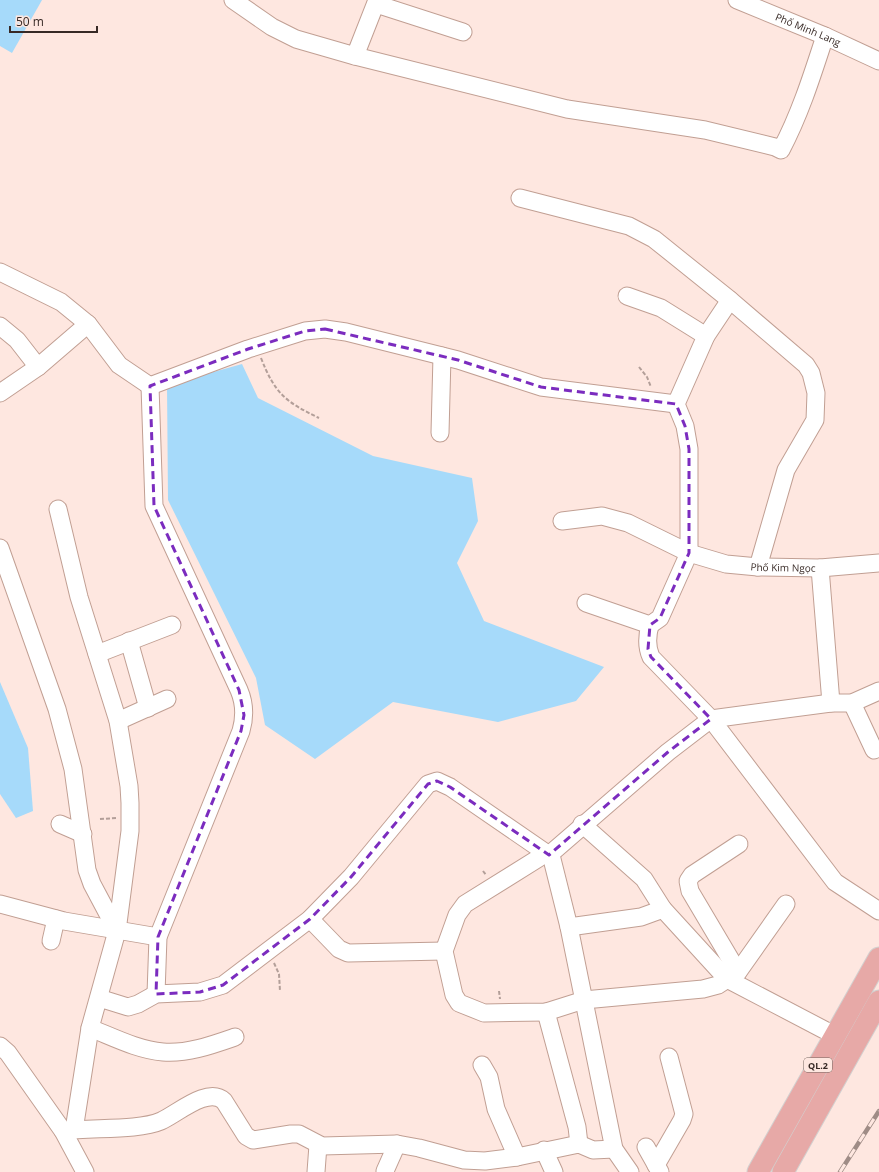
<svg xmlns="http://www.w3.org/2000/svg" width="879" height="1172" viewBox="0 0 879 1172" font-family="'Open Sans',sans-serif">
<rect width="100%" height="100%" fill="#fee7e0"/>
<g fill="#a6dafa">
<path d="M0,0H42L12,53L0,46Z"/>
<path d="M242,364L258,398L373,456L472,478L478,521L457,563L484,621L604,667L576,701L498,722L393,702L315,759L265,725L256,678L168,500L167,385Z"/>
<path d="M0,682L28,748L33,811L16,818L0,794Z"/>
</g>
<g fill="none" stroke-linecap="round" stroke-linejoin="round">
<g stroke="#c19f93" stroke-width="19">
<g id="minor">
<path d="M233,0L272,27L296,39L355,56L567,109L705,130L775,147L781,150C800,114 812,76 825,36"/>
<path id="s1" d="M737,0L825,36L879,61"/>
<path d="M376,4L463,32"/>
<path d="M355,56L377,0"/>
<path d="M520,198L629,226L654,239L730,300L806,365L811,373L816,393L815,420L786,470L758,567"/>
<path d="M0,272L61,302L88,324L119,365L150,386"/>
<path d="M627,296L661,308L706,336"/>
<path d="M0,326L17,340L38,367"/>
<path d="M150,386L154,506L239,690C245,704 245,717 241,731L158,937L156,994"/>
<path d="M150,386L248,349L305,331L325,329L346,332L458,360L541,387L676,404"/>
<path d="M0,393L38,367L88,324"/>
<path d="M440,433L442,356"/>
<path d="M58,509L79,597L118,721L129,786L130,803V831L117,931L90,1028L74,1130"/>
<path id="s2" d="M562,521L602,516L628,523L689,553L726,564L758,567L820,568L879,563"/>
<path d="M0,548L57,709L73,769L87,870L92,884L117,931"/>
<path d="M820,568L831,703"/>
<path d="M586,603L650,625L660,618L689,553V449L685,426L676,404L706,336L730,300"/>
<path d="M650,625C647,636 646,646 651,657L711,719L835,882L879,911"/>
<path d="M129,641L148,708"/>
<path d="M97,654L172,625"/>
<path d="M852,703L874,750"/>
<path d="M118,721L167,699"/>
<path d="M60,824L83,834"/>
<path d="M582,824L644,879L663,909L727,979L834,1035"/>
<path d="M0,904L64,921L158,937"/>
<path d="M786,904L738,972L718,985L703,989L584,1000L546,1012L484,1013L459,1003L454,995L444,951L457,915L465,904L542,856L549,855L668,752L711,719L831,703H852L879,691"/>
<path d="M310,919L339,949L348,953L444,951"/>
<path d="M569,927L641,917L663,909"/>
<path d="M51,941L56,919"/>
<path d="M738,972L690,891L688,881L692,875L739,844"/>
<path d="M99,998L128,1007L138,1004L156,994L200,992L223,985L310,919L351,877L428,784L437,781L450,787L549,855L552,859L569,927L614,1149L630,1172"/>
<path d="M546,1012L577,1127L579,1144"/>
<path d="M90,1028C113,1037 138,1050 163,1052C187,1054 212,1045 235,1037"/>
<path d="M0,1046L8,1053L63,1131L85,1172"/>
<path d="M482,1065L489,1077L496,1109L517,1157"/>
<path d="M63,1131C91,1127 138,1131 161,1121C177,1114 208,1086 224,1101L246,1136L253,1140L291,1134H299L322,1146L397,1144L419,1148L464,1160L485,1161L517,1157L579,1144L593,1150L614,1149"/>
<path d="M646,1147L660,1172"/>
<path d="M544,1150L554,1172"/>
<path d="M656,1165L682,1120L684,1114L669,1057"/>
<path d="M385,1171L397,1144"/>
<path d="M316,1172L318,1145"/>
</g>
</g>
<g stroke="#d3d0cf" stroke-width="23">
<g id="major">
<path d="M758,1172L879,958"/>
<path d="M783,1172L879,1001"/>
</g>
</g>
<g stroke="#b39f99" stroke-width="2" stroke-dasharray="4 2" stroke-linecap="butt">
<path d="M261,358C275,394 286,402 319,418"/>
<path d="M639,367L647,377L651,387"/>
<path d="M100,819L117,818"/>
<path d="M483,871L486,875"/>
<path d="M274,963L279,974L280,991"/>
<path d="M499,991L500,999"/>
</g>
<use href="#minor" stroke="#fff" stroke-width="17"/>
<use href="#major" stroke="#e7a9a7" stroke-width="21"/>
<g stroke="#9f8c86" stroke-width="4.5">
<path id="rail" d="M840,1172L879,1111"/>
</g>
<use href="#rail" stroke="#fee7e0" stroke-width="3" stroke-dasharray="9" stroke-linecap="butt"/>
</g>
<path fill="none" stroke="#7b2cbf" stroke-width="3" stroke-dasharray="8 5" stroke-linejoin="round" d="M325,329L458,360L541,387L676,404L685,426L689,449V553L660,618L650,625L648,649L651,657L711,719L668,752L549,855L450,787L437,781L428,784L351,877L310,919L223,985L200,992L156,994L158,937L241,731L244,715L239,690L154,506L150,386L248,349L305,331Z"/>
<g text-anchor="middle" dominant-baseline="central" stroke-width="3.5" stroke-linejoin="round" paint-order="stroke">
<rect fill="#fee7e0" stroke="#73625d" stroke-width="1" x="804" y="1058" width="28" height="14" rx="3"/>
<g font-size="9" font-weight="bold" fill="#372925">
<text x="818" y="1065">QL.2</text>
</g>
<g font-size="10" fill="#372925" stroke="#fee7e0">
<text stroke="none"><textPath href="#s1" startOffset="77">Phố Minh Lang</textPath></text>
<text stroke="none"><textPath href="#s2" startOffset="231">Phố Kim Ngọc</textPath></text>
</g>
</g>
<path d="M10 26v6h87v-6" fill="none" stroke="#372925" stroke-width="2"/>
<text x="16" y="26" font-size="12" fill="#372925" stroke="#fee7e0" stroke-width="3" paint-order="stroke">50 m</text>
</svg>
